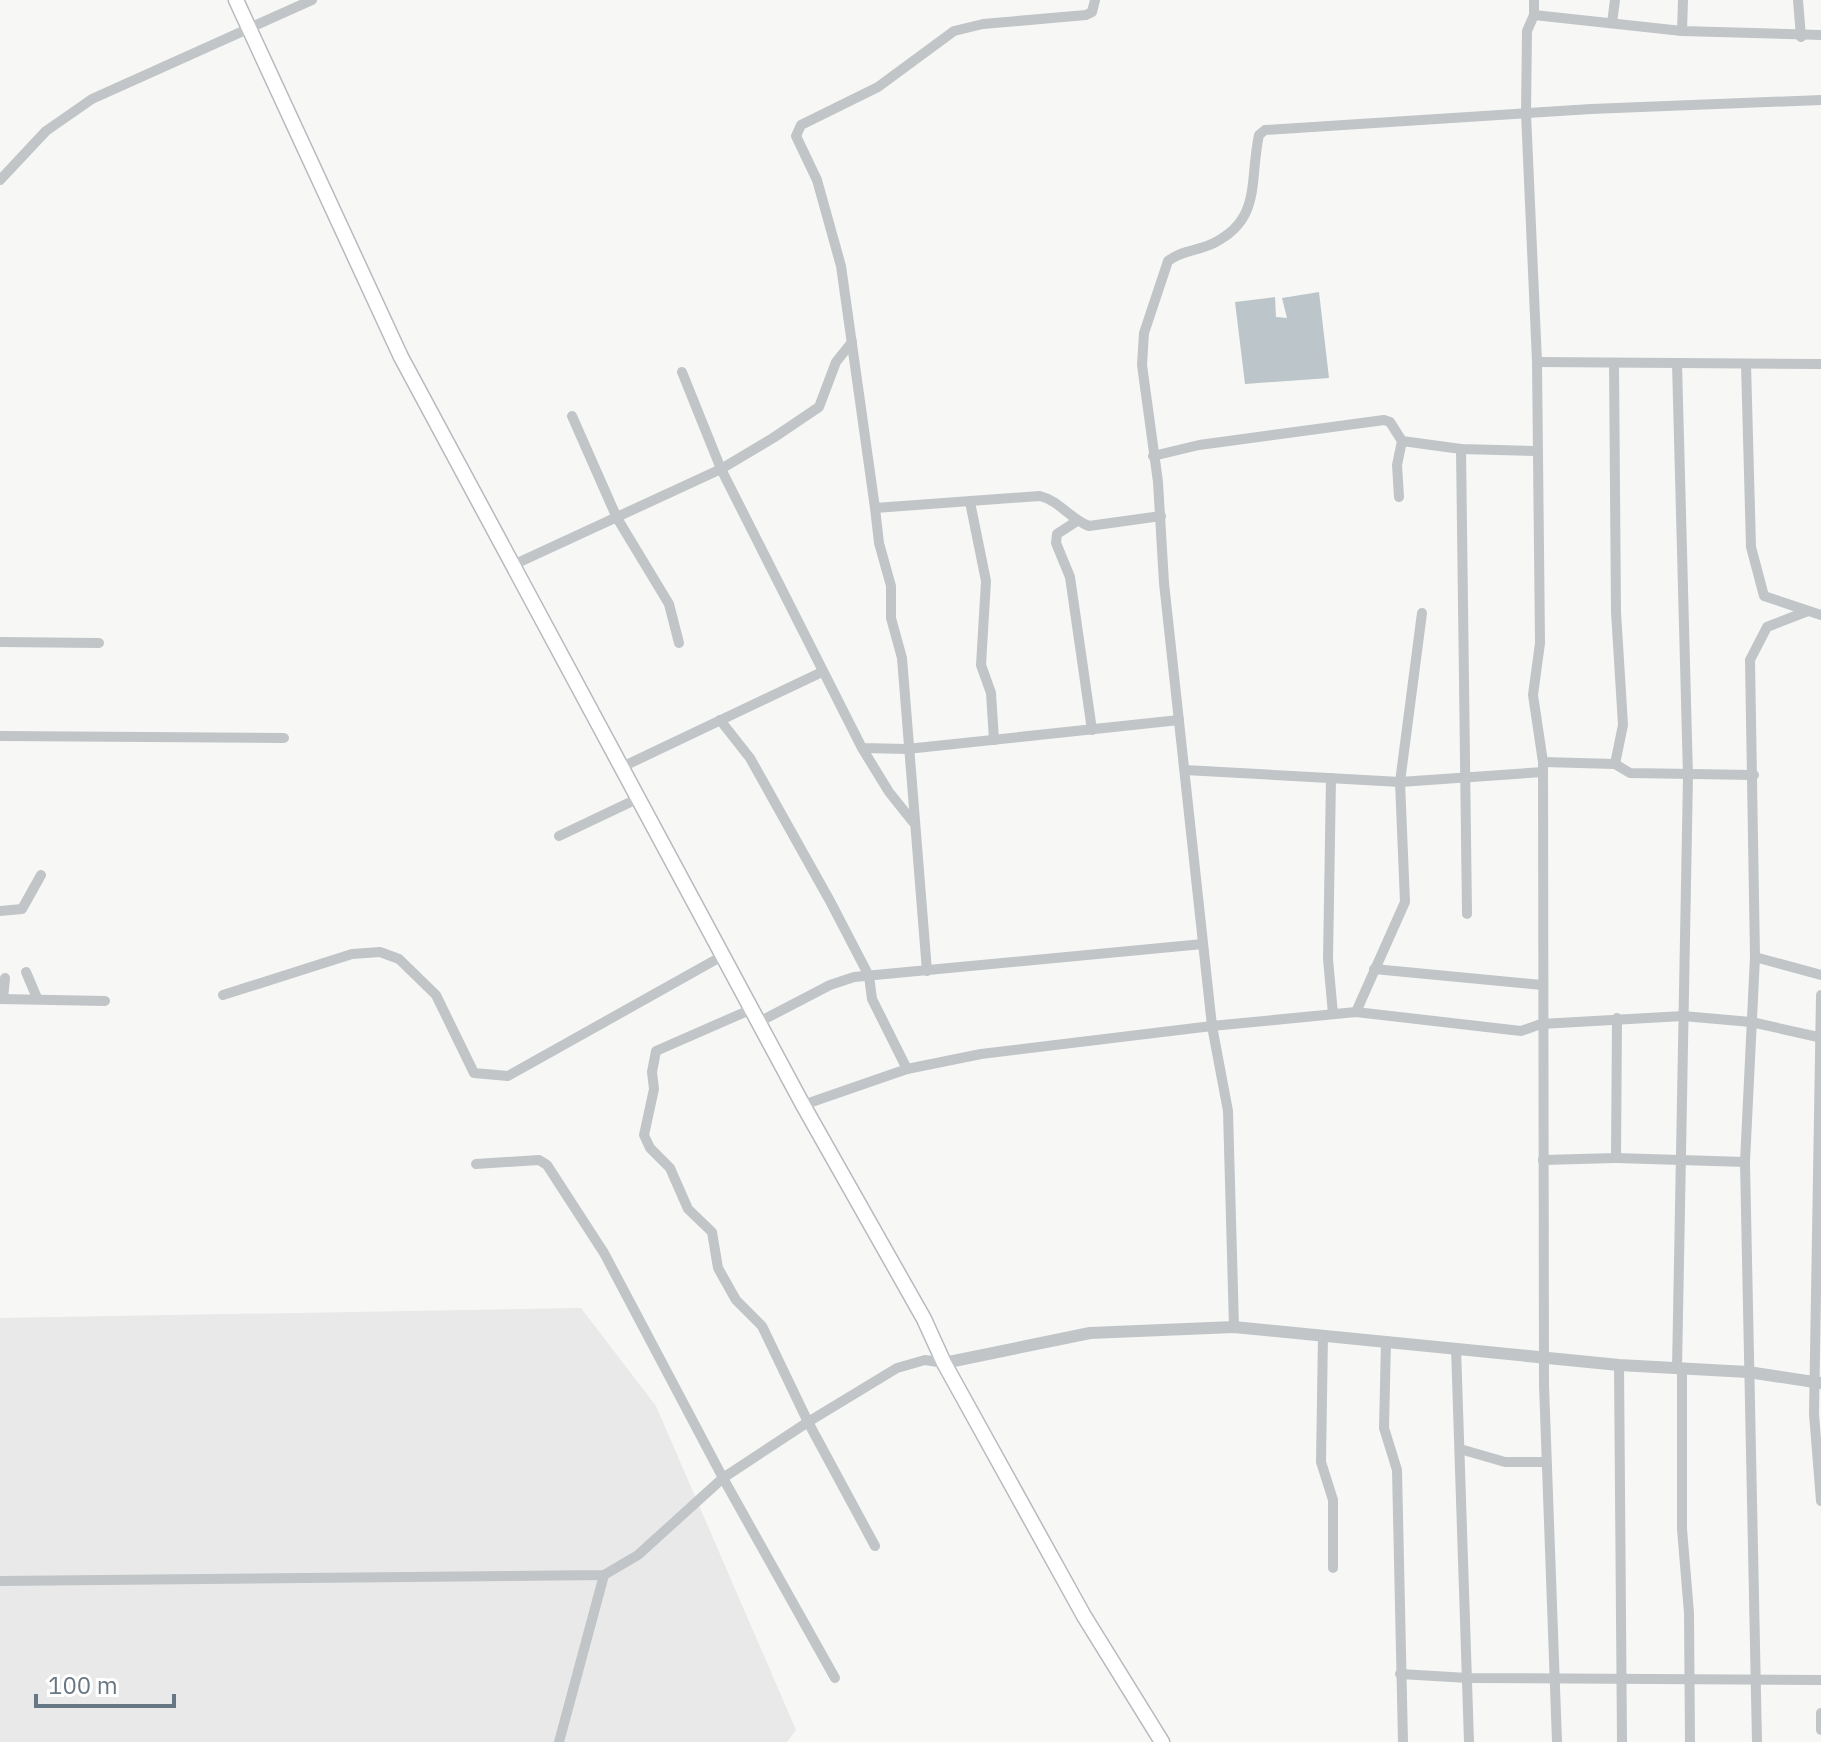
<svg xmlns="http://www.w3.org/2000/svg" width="1821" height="1742" viewBox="0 0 1821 1742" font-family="'IBM Plex Sans',sans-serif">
<rect width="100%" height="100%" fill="#f7f8f5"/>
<path fill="#e8e9e8" d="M581,1308L656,1406L796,1730L787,1742H0V1318Z"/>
<path fill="#bbc5ca" d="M1319,292L1329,378L1245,384L1235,302L1275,297L1276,317L1287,318L1282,298Z"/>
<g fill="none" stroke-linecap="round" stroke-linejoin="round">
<g stroke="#b6babe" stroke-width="17">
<path id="secondary" d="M236,0L401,357L803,1105L924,1319L944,1363L1084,1616L1162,1742"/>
</g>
<g stroke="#c1c5c8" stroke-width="10">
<path d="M1534,0V15L1527,31L1526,113L1537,362L1540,643L1533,695L1543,762L1544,1385L1557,1742"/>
<path d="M1798,0L1801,37"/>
<path d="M1534,15L1682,31L1821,35"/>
<path d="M1612,23L1615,0"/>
<path d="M1682,31L1683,0"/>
<path d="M0,180L46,131L92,99L312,0"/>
<path d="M1537,362L1821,364"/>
<path d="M1614,363L1616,612L1623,725L1615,764"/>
<path d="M1746,364L1751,547L1764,596L1821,615"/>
<path d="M682,372L721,469L862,748L907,749L1179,720"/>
<path d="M572,416L617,518L669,604L679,643"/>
<path d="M1402,441L1461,449L1536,451"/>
<path d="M1461,449L1467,914"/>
<path d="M1153,456L1199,445L1384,420L1390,422L1402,441L1397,465L1399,497"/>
<path d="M970,502L986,581L981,665L991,693L994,740"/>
<path d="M875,508L841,266L817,180L796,136L801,125L878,87L954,31L983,24L1086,15L1092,12L1095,0"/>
<path d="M1077,521L1057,534L1056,543L1070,577L1092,730"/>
<path d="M513,565L721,469L773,438L819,407L836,362L852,342"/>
<path d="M0,642L99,643"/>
<path d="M720,720L750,758L830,901L869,976L872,999L907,1069"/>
<path d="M0,736L284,738"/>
<path d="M862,748L889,792L913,822"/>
<path d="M1543,762L1615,764L1630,773L1754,775"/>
<path d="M622,767L822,672"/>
<path d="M1185,770L1400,782L1543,772"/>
<path d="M1331,778L1328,959L1333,1014"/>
<path d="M559,836L639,798"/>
<path d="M0,911L22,909L41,875"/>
<path d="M1755,957L1821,975"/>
<path d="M1374,969L1542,985"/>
<path d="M927,971L902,658L891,618V586L879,543L875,508L1040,496C1060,501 1070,519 1089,526L1161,516"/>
<path d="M26,972L37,998"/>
<path d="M223,995L352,954L380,952L399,959L436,995L474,1073L508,1076L724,955"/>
<path d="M1821,995L1814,1414L1821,1501"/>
<path d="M0,999L105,1001"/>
<path d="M3,999L5,978"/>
<path d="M752,1009L656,1051L652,1072L654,1089L644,1135L650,1148L670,1168L688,1209L712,1232L718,1268L736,1300L762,1326L808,1422L875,1546"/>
<path d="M1356,1012L1405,902L1400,782L1422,613"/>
<path d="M759,1022L830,985L854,977L1203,944"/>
<path d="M1818,1037L1751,1022L1683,1016L1541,1024L1521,1031L1356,1012L1212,1026L1164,583L1158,482L1142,365L1144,333L1168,261C1182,250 1198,251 1214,243C1262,219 1249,181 1259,135L1265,130L1591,109L1821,100"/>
<path d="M803,1105L907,1069L981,1054L1212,1026L1228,1111L1234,1327"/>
<path d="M1616,1158L1745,1162"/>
<path d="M1543,1160L1616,1158L1617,1018"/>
<path d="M476,1164L539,1160L547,1165L604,1253L723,1478L835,1678"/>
<path d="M1323,1335L1321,1462L1333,1500V1568"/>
<path d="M1386,1341L1384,1428L1397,1470L1403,1742"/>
<path d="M1456,1348L1469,1742"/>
<path d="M1619,1365L1622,1742"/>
<path d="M1677,1369L1688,776L1677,363"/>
<path d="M1682,1370V1529L1689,1613L1690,1742"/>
<path d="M1460,1449L1505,1462H1546"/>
<path d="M0,1581L604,1575L638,1555L723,1478L808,1422L897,1368L925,1360L944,1363"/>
<path d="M1400,1674L1468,1678L1821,1680"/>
<path d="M1821,1713V1730"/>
<path d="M559,1742L604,1575"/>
<path d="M1757,1742L1745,1162L1755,957L1750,660L1767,627L1808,611"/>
</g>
<path stroke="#c1c5c8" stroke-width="12" d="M944,1363L1090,1333L1234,1327L1619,1365L1748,1372L1821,1383"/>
<use href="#secondary" stroke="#fff" stroke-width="14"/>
</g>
<path d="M36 1694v12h138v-12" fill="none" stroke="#687784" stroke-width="4"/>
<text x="48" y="1694" font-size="24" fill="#687784" stroke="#ffffff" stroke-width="6" paint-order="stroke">100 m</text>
</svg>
